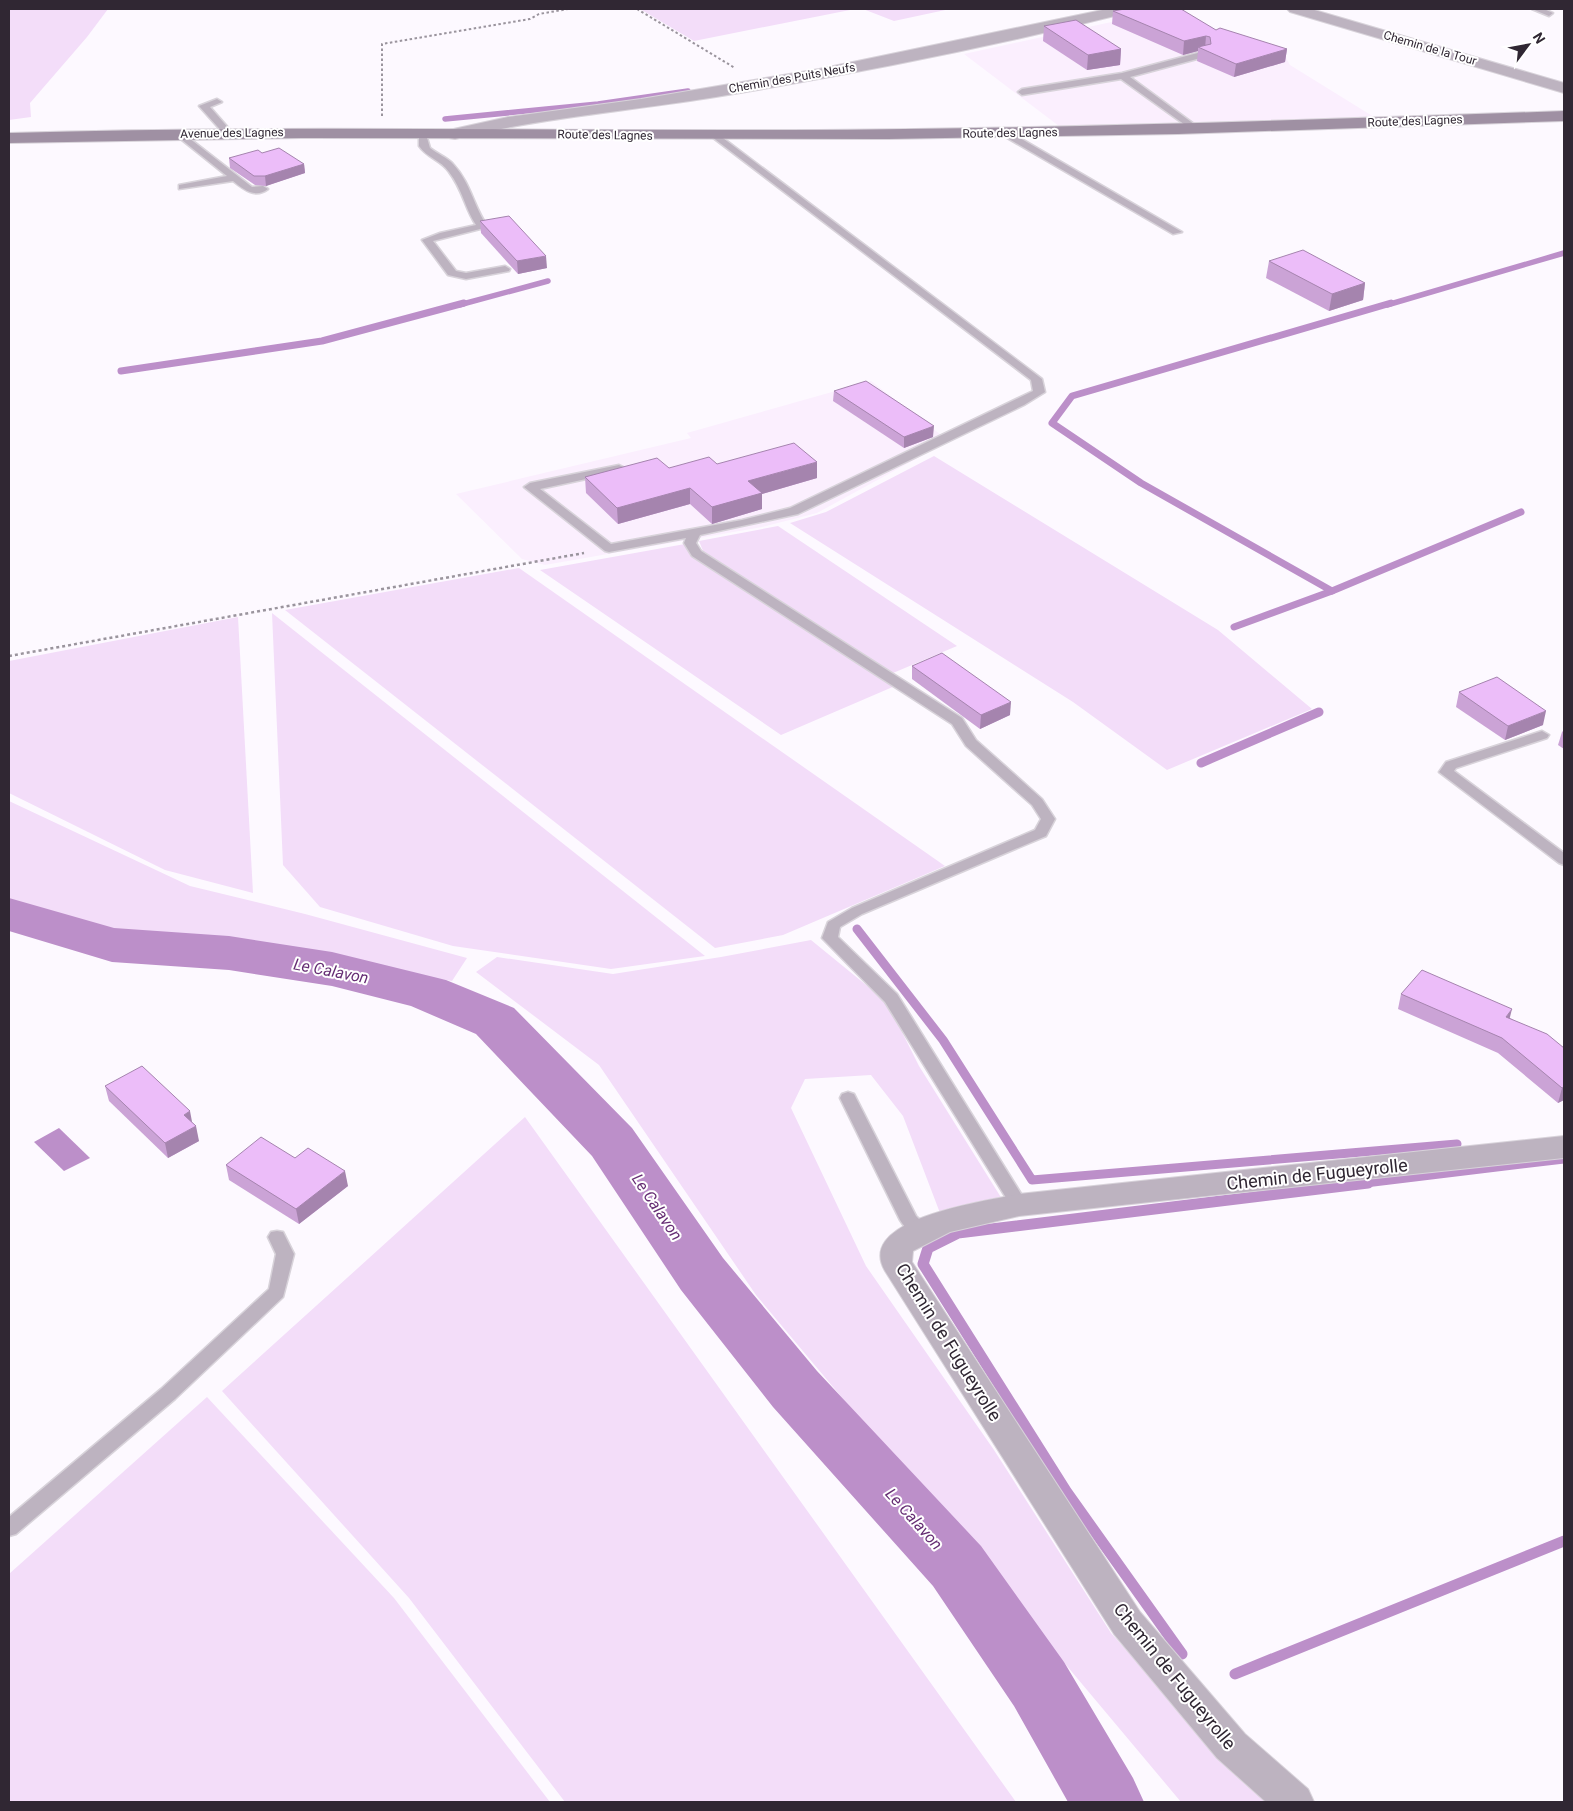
<svg xmlns="http://www.w3.org/2000/svg" width="1573" height="1811" viewBox="0 0 1573 1811" font-family="Roboto,sans-serif">
<rect width="100%" height="100%" fill="#fdf9ff"/>
<g fill="#fbeffe">
<path d="M1162,11L1285,56L1290,65L1374,117L1059,126L964,54Z"/>
<path d="M871,381L949,441L817,513L762,527L545,565L522,559L456,494L691,438L687,433Z"/>
</g>
<g fill="#f3ddf9">
<path d="M9,9H108L87,37L30,103L31,117L9,120Z"/>
<path d="M640,9H855L694,41Z"/>
<path d="M863,9H950L894,21Z"/>
<path d="M934,456L1218,630L1312,709L1167,770L1073,702L790,523L826,512Z"/>
<path d="M778,526L957,646L893,673L703,551L699,541Z"/>
<path d="M685,544L690,555L895,686L781,735L540,570Z"/>
<path d="M519,568L945,866L783,935L715,948L285,610Z"/>
<path d="M272,613L705,956L611,969L453,946L320,907L283,865Z"/>
<path d="M238,617L253,893L165,870L9,793V661Z"/>
<path d="M9,801L190,886L305,914L467,958L452,981L273,949L181,938L87,930L9,900Z"/>
<path d="M811,940L887,1002L919,1066L1002,1199L940,1213L903,1116L871,1075L805,1079L791,1108L866,1266L994,1450L1111,1633L1238,1774L1269,1802H1181L756,1295L599,1065L476,972L497,957L613,974L721,957Z"/>
<path d="M525,1117L1016,1802H565L409,1598L222,1391Z"/>
<path d="M207,1397L394,1598L550,1802H9V1574Z"/>
</g>
<path fill="#bc8fc9" d="M59,1128L90,1158L64,1171L34,1142Z"/>
<g fill="none" stroke-linecap="round" stroke-linejoin="round">
<g stroke="#bc8fc9" stroke-width="5.5">
<path d="M445,119L598,104L688,91"/>
<path d="M459,305L548,281"/>
<path d="M1387,305L1564,253"/>
</g>
<g stroke="#bc8fc9" stroke-width="7">
<path d="M121,371L322,341L464,303"/>
<path d="M1332,591L1521,512"/>
<path d="M1234,627L1332,591L1141,483L1052,423L1072,396L1391,303"/>
</g>
<g stroke="#bc8fc9" stroke-width="9">
<path d="M1201,763L1319,712"/>
<path d="M857,929L943,1040L1032,1180L1457,1144"/>
<path d="M1357,1184L1564,1159"/>
</g>
<g stroke="#bc8fc9" stroke-width="11">
<path d="M1182,1654L1066,1491L923,1264L928,1248L958,1233L1368,1183"/>
<path d="M1235,1674L1564,1541"/>
</g>
<path fill="#bc8fc9" fill-rule="evenodd" d="M9,898L114,928L229,936L332,952L446,980L514,1008L632,1128L723,1258L817,1371L981,1546L1064,1662L1133,1778L1144,1802H1068L1014,1706L933,1586L773,1407L681,1290L592,1156L476,1034L411,1006L332,986L229,970L112,962L9,931Z"/>
<g stroke="#d8d3da" stroke-width="3">
<g id="lane">
<path d="M1532,9H1544L1553,13L1549,16Z"/>
<path d="M1205,51L1208,52V56L1130,77L1198,127V131L1195,132L1121,79L1022,95L1018,92L1022,89L1122,73Z"/>
<path d="M217,99L222,102L210,107L231,131V135H225L199,106Z"/>
<path d="M180,131L252,187L263,186L268,189C255,199 243,189 233,181L179,189V185L227,176L177,136L175,134Z"/>
<path d="M419,131H425L430,148C437,154 447,157 453,164C471,183 474,208 488,227L433,241L456,271L466,273L505,266L510,269L509,271L466,279L448,275L422,240L440,233L476,225C465,209 463,190 449,172C441,160 427,158 419,146Z"/>
<path d="M1002,131H1008L1182,232L1173,234L1002,135Z"/>
<path d="M715,132L1042,379L1045,392L1024,405L798,514L700,535L696,543L701,551L962,718L976,740L1042,799L1055,819L1046,836L862,914L840,927L838,937L897,994L1028,1205L1025,1209L1019,1211L1013,1209L885,1002L822,938L828,922L852,908L1035,830L1041,819L1032,805L966,746L952,724L692,556L684,543L686,538L609,552L605,551L524,487L530,483L619,465L623,467V471L540,489L611,544L742,520L790,508L1033,391L1031,380L712,137L710,135Z"/>
<path d="M1542,731L1549,735L1547,738L1456,768L1454,771L1564,853V865L1559,863L1439,772L1446,762Z"/>
<path d="M848,1092L854,1094L856,1098L916,1216L931,1231L928,1236C917,1239 906,1230 900,1220L840,1098L842,1094Z"/>
<path d="M277,1231L283,1232L294,1254L283,1297L175,1399L16,1534L9,1536V1517L161,1389L269,1289L276,1254L268,1237L271,1232Z"/>
</g>
</g>
<g stroke="#d8d3da" stroke-width="2">
<g id="street">
<path d="M1107,9H1134L1131,12C995,46 855,74 716,97C629,111 540,118 455,139L449,138L447,134L449,130L508,117L641,99L819,69Z"/>
<path d="M1287,9H1311L1564,83V93L1290,12Z"/>
<path d="M1564,1136V1158L1019,1216L950,1232L913,1251L912,1262L1140,1612L1245,1734L1308,1789L1314,1802H1266L1217,1758L1114,1634L885,1271C854,1218 987,1201 1019,1194Z"/>
</g>
</g>
<g stroke="#d8d3da" stroke-width="2">
<path id="secondary" d="M1564,111V121L1178,134L888,139L302,138L9,143V133C270,125 530,131 791,130C1048,129 1306,120 1564,111Z"/>
</g>
<g stroke="#9a949d" stroke-width="2" stroke-dasharray="2.5 2.5" stroke-linecap="butt">
<path d="M637,9L735,68"/>
<path d="M382,116V44L530,19L539,14L568,9"/>
</g>
<path stroke="#9a949d" stroke-width="2.5" stroke-dasharray="3 3" stroke-linecap="butt" d="M9,656L584,553"/>
<use href="#lane" fill="#bdb3c0" fill-rule="evenodd"/>
<use href="#street" fill="#bdb3c0" fill-rule="evenodd"/>
<use href="#secondary" fill="#9f90a3" fill-rule="evenodd"/>
</g>
<g fill="#cba3d6">
<path d="M1113,11L1216,30L1287,49L1285,62L1234,77L1197,61L1198,51L1183,55L1112,24Z"/>
<path d="M1044,26L1121,49L1120,65L1087,70L1043,41Z"/>
<path d="M262,153L304,164L305,173L266,186L255,185L230,168L229,158Z"/>
<path d="M480,221L547,268L518,274L481,233Z"/>
<path d="M1269,261L1365,283L1363,300L1329,311L1266,278Z"/>
<path d="M834,391L933,437L904,448L833,401Z"/>
<path d="M717,464L817,478L762,494V509L712,524L690,504L618,524L586,493L585,477Z"/>
<path d="M912,666L1010,715L980,729L912,679Z"/>
<path d="M1459,692L1543,725L1505,740L1456,707Z"/>
<path d="M1564,730V749L1558,745L1562,732Z"/>
<path d="M1401,994L1510,1018L1564,1048V1100L1558,1103L1498,1053L1398,1009Z"/>
<path d="M105,1086L199,1141L168,1158L109,1101Z"/>
<path d="M295,1158L348,1186L299,1224L229,1180L226,1165Z"/>
</g>
<g fill="#a584ae">
<path d="M1206,36L1205,49L1198,47V51L1183,55L1184,41Z"/>
<path d="M1121,49L1120,65L1087,70L1088,55Z"/>
<path d="M1287,49L1285,62L1234,77L1236,64Z"/>
<path d="M304,164L305,173L266,186L265,176Z"/>
<path d="M546,256L547,268L518,274L517,261Z"/>
<path d="M1365,283L1363,300L1329,311L1332,294Z"/>
<path d="M934,426L933,437L904,448V437Z"/>
<path d="M817,462V478L762,494V509L712,524V507L748,481Z"/>
<path d="M690,488V504L618,524L617,508Z"/>
<path d="M1011,702L1010,715L980,729L981,715Z"/>
<path d="M1546,711L1543,725L1505,740L1508,726Z"/>
<path d="M1512,1009L1508,1025L1506,1017Z"/>
<path d="M1564,1087V1100L1558,1103L1562,1088Z"/>
<path d="M190,1111L193,1127L184,1115Z"/>
<path d="M196,1126L199,1141L168,1158L165,1143Z"/>
<path d="M345,1171L348,1186L299,1224L296,1209Z"/>
</g>
<g fill="#ecbdf9" stroke="#a584ae">
<path d="M1125,9H1181L1216,30L1220,28L1287,49L1236,64L1198,47L1211,44L1210,37L1206,36L1184,41L1113,11Z"/>
<path d="M1076,20L1121,49L1088,55L1044,26Z"/>
<path d="M279,148L304,164L265,176H254L229,158L258,150L262,153Z"/>
<path d="M509,216L546,256L517,261L480,221Z"/>
<path d="M1303,250L1365,283L1332,294L1269,261Z"/>
<path d="M866,381L934,426L904,437L834,391Z"/>
<path d="M794,443L817,462L748,481L762,493L712,507L690,488L617,508L585,477L657,458L669,468L709,457L717,464Z"/>
<path d="M942,653L1011,702L981,715L912,666Z"/>
<path d="M1497,677L1546,711L1508,726L1459,692Z"/>
<path d="M1422,970L1512,1009L1506,1017L1547,1034L1564,1048V1087L1562,1088L1502,1038L1401,994Z"/>
<path d="M142,1066L190,1111L184,1115L196,1126L165,1143L105,1086Z"/>
<path d="M261,1137L295,1158L308,1148L345,1171L296,1209L226,1165Z"/>
</g>
<g text-anchor="middle" dominant-baseline="central" stroke-width="4" stroke-linejoin="round" paint-order="stroke">
<g font-size="12" fill="#302733" stroke="#fff">
<text transform="translate(1430 48) rotate(16)">Chemin de la Tour</text>
<text transform="translate(792 78) rotate(-10)">Chemin des Puits Neufs</text>
<text transform="translate(1415 121) rotate(-2)">Route des Lagnes</text>
<text transform="translate(232 133) rotate(-1)">Avenue des Lagnes</text>
<text transform="translate(1010 133) rotate(-1)">Route des Lagnes</text>
<text transform="translate(605 135) rotate(1)">Route des Lagnes</text>
</g>
<g font-size="16" font-style="italic" fill="#662e74" stroke="#fff">
<text transform="translate(331 971) rotate(11)">Le Calavon</text>
<text transform="translate(657 1207) rotate(56)">Le Calavon</text>
<text transform="translate(914 1519) rotate(48)">Le Calavon</text>
</g>
<g font-size="18" fill="#302733" stroke="#fff">
<text transform="translate(1317 1174) rotate(-6)">Chemin de Fugueyrolle</text>
<text transform="translate(949 1342) rotate(58)">Chemin de Fugueyrolle</text>
<text transform="translate(1175 1676) rotate(51)">Chemin de Fugueyrolle</text>
</g>
</g>
<rect width="1573" height="1811" fill="none" stroke="#302733" stroke-width="20"/>
<g transform="translate(1528 45) rotate(58)" stroke="#ffffff" stroke-width="4" paint-order="stroke">
<path d="M0-4L9 19L0 12L-9 19Z" fill="#302733"/>
<text y="-8" font-size="14" font-weight="bold" text-anchor="middle" fill="#302733">N</text>
</g>
</svg>
